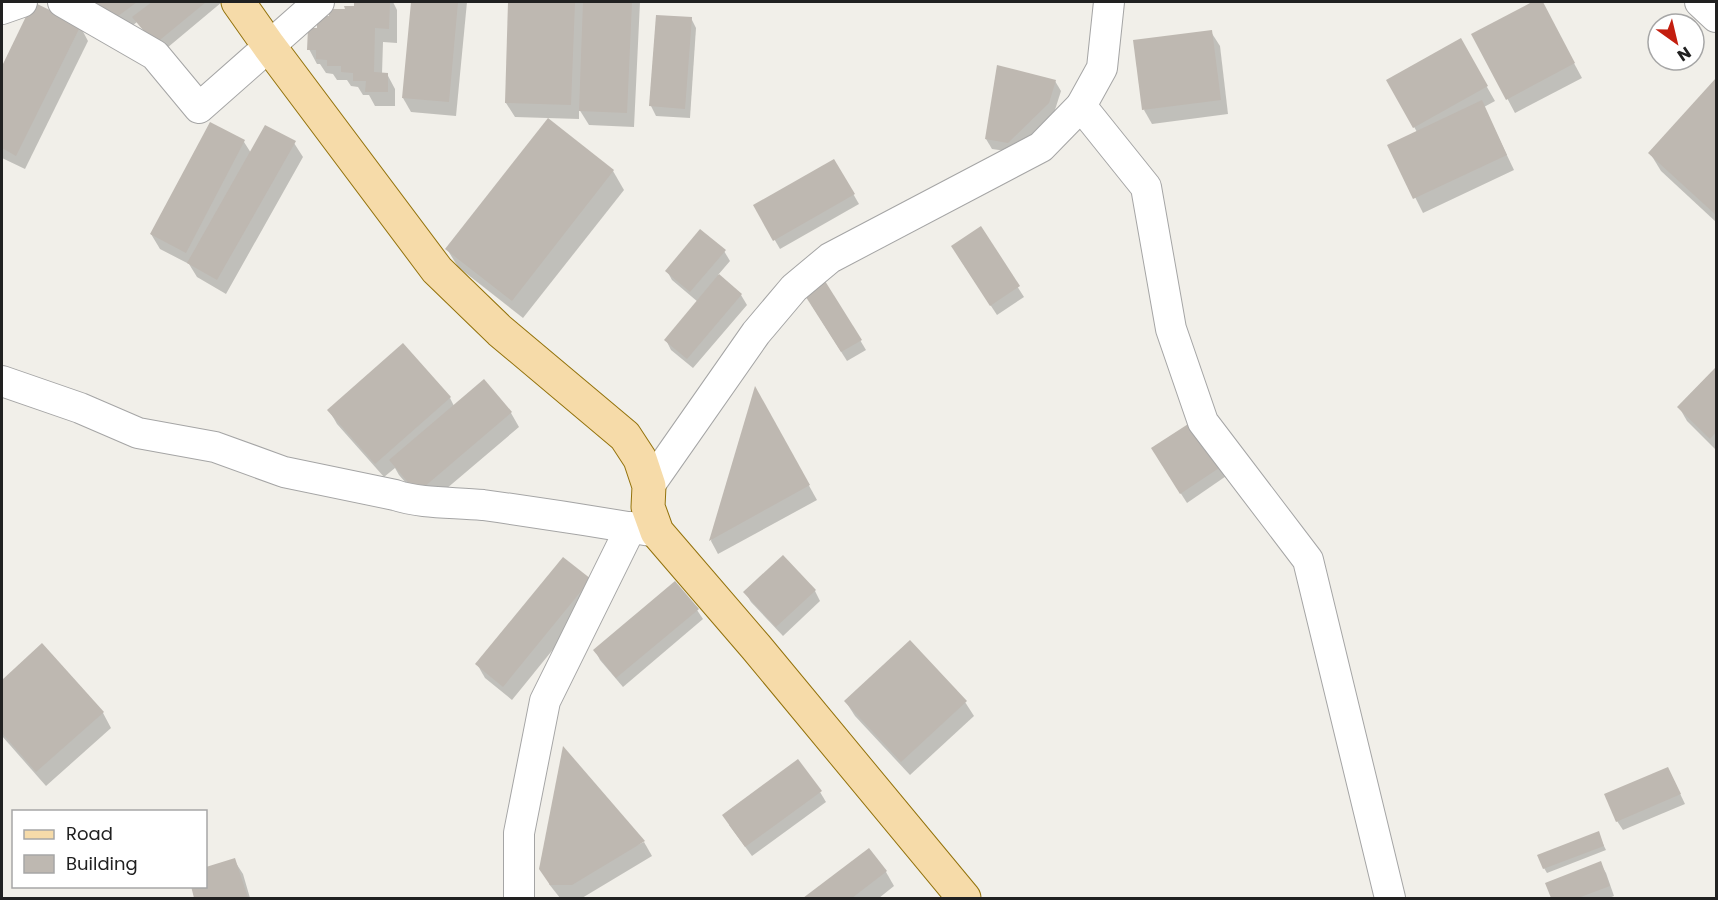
<svg xmlns="http://www.w3.org/2000/svg" width="1718" height="900" viewBox="0 0 1718 900" font-family="Poppins,sans-serif">
<rect width="100%" height="100%" fill="#f1efe9"/>
<g fill="#0003">
<path d="M87,2H222L161,53L137,22L115,39Z"/>
<path d="M369,2H393L397,10V43L383,42L382,74H387L395,89V106H375L369,95H363L358,87L351,86L347,80H337L333,74L326,73L320,64H317L309,49L330,18L369,4Z"/>
<path d="M412,2H467L456,116L411,112L403,98Z"/>
<path d="M510,2H640L634,127L589,125L579,109V119L515,117L506,103Z"/>
<path d="M1536,2H1541L1582,78L1515,113L1473,34Z"/>
<path d="M34,4L80,26L88,41L25,169L2,158V69Z"/>
<path d="M691,18L696,28L690,118L656,116L651,106Z"/>
<path d="M1211,32L1220,46L1228,114L1152,124L1144,110Z"/>
<path d="M1460,40L1495,101L1484,107L1514,170L1423,213L1389,145L1417,132L1388,81Z"/>
<path d="M1716,80V222L1661,171L1650,153Z"/>
<path d="M1055,81L1061,91L1054,113L1013,152L992,149L986,139Z"/>
<path d="M548,120L613,171L624,190L523,318L458,267L447,249Z"/>
<path d="M210,124L244,142L251,153L294,143L303,157L226,294L197,277L189,264L160,249L151,234Z"/>
<path d="M834,161L859,204L780,249L755,206Z"/>
<path d="M980,228L1024,297L997,315L958,256Z"/>
<path d="M724,251L730,261L718,275L741,295L747,305L693,368L671,350L666,340L698,302L672,280L667,271Z"/>
<path d="M811,304L860,340L866,350L847,361Z"/>
<path d="M1716,369V450L1687,421L1679,407Z"/>
<path d="M484,381L511,413L519,427L426,506L399,475L395,468L384,477L337,424L329,410L450,398L454,406Z"/>
<path d="M755,389L817,500L718,554L711,541Z"/>
<path d="M1198,419L1232,472L1187,503L1158,458Z"/>
<path d="M783,557L815,591L820,601L783,636L751,602L745,592Z"/>
<path d="M564,559L598,594L512,700L485,678L477,664Z"/>
<path d="M697,610L703,619L623,687L600,660L595,650Z"/>
<path d="M42,645L103,713L111,728L46,786L2,736V682Z"/>
<path d="M846,702H965L974,716L910,775L855,716Z"/>
<path d="M1673,779L1685,804L1623,830L1617,821Z"/>
<path d="M820,792L826,802L752,856L729,825Z"/>
<path d="M1600,838L1606,850L1547,873L1544,868Z"/>
<path d="M644,842L652,856L582,898H560L549,884Z"/>
<path d="M868,850L886,872L894,886L879,898H806Z"/>
<path d="M234,860L243,874L250,898H196L192,886H206V869Z"/>
<path d="M1600,863L1606,873L1614,896L1609,898H1553L1547,884Z"/>
</g>
<g fill="#beb8b1">
<path d="M33,2L81,25L16,156L2,148V66Z"/>
<path d="M88,2H137L106,25Z"/>
<path d="M152,2H206L155,44L132,17Z"/>
<path d="M354,2H390L389,29L375,28L374,72L388,73V92H365L366,81H353V73L341,72V66H327V60L316,59V50H307L308,28H317V16H329V9H345L344,6H354Z"/>
<path d="M411,2H458L449,102L402,98Z"/>
<path d="M508,2H575L571,105L505,103Z"/>
<path d="M583,2H632L627,113L579,111Z"/>
<path d="M1532,2H1543L1575,63L1506,100L1471,34Z"/>
<path d="M656,15L692,17L685,109L649,106Z"/>
<path d="M1212,30L1221,100L1142,110L1133,40Z"/>
<path d="M1461,38L1488,86L1413,128L1386,80Z"/>
<path d="M997,65L1056,80L1049,103L1008,143L985,139Z"/>
<path d="M1716,78V215L1648,153Z"/>
<path d="M1482,100L1507,155L1413,199L1387,145Z"/>
<path d="M548,118L614,170L512,301L445,249Z"/>
<path d="M210,122L245,140L186,253L150,234Z"/>
<path d="M265,125L296,141L217,280L187,263Z"/>
<path d="M834,159L855,194L773,241L753,205Z"/>
<path d="M981,226L1020,286L990,306L951,246Z"/>
<path d="M700,229L726,250L690,292L665,271Z"/>
<path d="M719,274L742,294L687,359L664,340Z"/>
<path d="M825,281L862,340L841,352L804,294Z"/>
<path d="M403,343L451,397L375,464L327,410Z"/>
<path d="M1716,367V432L1710,439L1677,407Z"/>
<path d="M484,379L512,412L417,493L389,460Z"/>
<path d="M755,386L810,485L709,541Z"/>
<path d="M1199,417L1228,462L1180,494L1151,448Z"/>
<path d="M783,555L816,590L776,627L743,592Z"/>
<path d="M563,557L591,579L503,687L475,664Z"/>
<path d="M675,581L699,609L616,678L593,650Z"/>
<path d="M910,640L967,701L901,762L844,701Z"/>
<path d="M42,643L104,712L36,772L2,733V680Z"/>
<path d="M563,746L645,841L572,885H550L539,869Z"/>
<path d="M798,759L822,791L745,847L722,815Z"/>
<path d="M1668,767L1681,794L1616,822L1604,794Z"/>
<path d="M1599,831L1604,846L1543,869L1537,855Z"/>
<path d="M869,848L887,871L852,898H803Z"/>
<path d="M235,858L248,898H194L191,886H206V867Z"/>
<path d="M1601,861L1610,886L1578,898H1551L1545,883Z"/>
</g>
<g fill="none" stroke-linecap="round" stroke-linejoin="round">
<g stroke="#a5a5a5" stroke-width="32">
<g id="minor">
<path d="M63,2L155,55L199,108L319,2"/>
<path d="M1700,2L1716,17"/>
<path d="M2,9L22,2"/>
<path d="M1081,106L1146,187L1171,329L1203,422L1308,560L1390,898"/>
<path d="M2,381L80,408L138,433L215,447L284,472L395,495C421,504 455,502 483,505C541,513 599,522 657,532"/>
<path d="M649,486L756,333L794,288L830,258L1041,147L1081,106L1102,68L1109,2"/>
<path d="M519,898V833L545,701L631,527"/>
</g>
</g>
<g stroke="#93720b" stroke-width="35">
<path id="major" d="M238,2L269,46L437,270L500,331L625,436L640,459L649,486L648,507L657,532L756,647L964,898"/>
</g>
<use href="#minor" stroke="#fff" stroke-width="30"/>
<use href="#major" stroke="#f6dba9" stroke-width="33"/>
</g>
<rect width="1718" height="900" fill="none" stroke="#212121" stroke-width="6"/>
<rect x="12" y="810" width="195" height="78" fill="#ffffff" stroke="#a6a6a6" stroke-width="1.5"/>
<rect x="24" y="830" width="30" height="9" fill="#f6dba9" stroke="#a6a6a6" stroke-width="1.5"/>
<text x="66" y="840" font-size="18" fill="#212121">Road</text>
<rect x="24" y="855" width="30" height="18" fill="#beb8b1" stroke="#a6a6a6" stroke-width="1.5"/>
<text x="66" y="870" font-size="18" fill="#212121">Building</text>
<g transform="translate(1676 42) rotate(146)"><circle r="28" fill="#ffffff" stroke="#a6a6a6" stroke-width="1.5"/>
<path d="M0-4.5L10 22L0 15L-10 22Z" fill="#c31e0f"/>
<text y="-9" font-size="16" font-weight="bold" text-anchor="middle" fill="#212121">N</text>
</g>
</svg>
